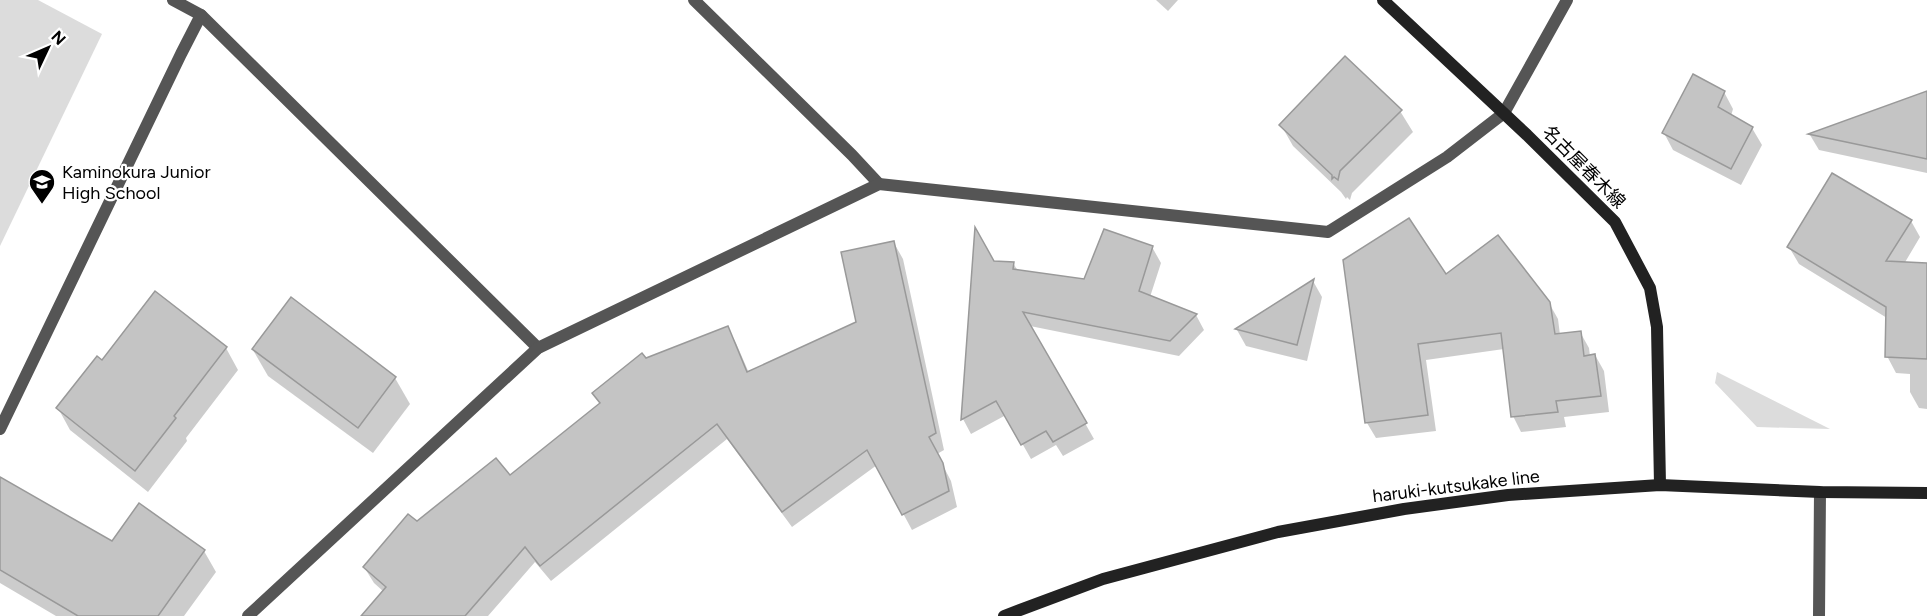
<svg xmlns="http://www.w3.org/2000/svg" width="1927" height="616" viewBox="0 0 1927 616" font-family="Figtree,'Noto Sans JP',sans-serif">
<rect width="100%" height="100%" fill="#fff"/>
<g fill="#dcdcdc">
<path d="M0,0H38L102,34L0,246Z"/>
<path d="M1717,372L1830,429L1757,427L1715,383Z"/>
</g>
<g fill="#0003">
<path d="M1156,0H1178L1168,11Z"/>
<path d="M1724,92L1733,109L1731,116L1752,128L1762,145L1741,185L1673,150L1664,133Z"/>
<path d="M1920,95L1927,96V173L1819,150L1810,135Z"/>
<path d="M1400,111L1413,132L1352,193L1350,200L1347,197L1346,199L1341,192L1293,146L1281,125Z"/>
<path d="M1911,221L1920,237L1904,264H1927V409L1919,408L1910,392V374L1896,373L1887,356V318L1799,264L1789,247Z"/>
<path d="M976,232L993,262L1013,263L1018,271L1085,281L1152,247L1161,263L1150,297L1196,315L1204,330L1179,356L1030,326L1094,439L1063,456L1056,445L1031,459L1006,415L971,434L963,419Z"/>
<path d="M894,243L903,259L944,450L937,454L951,481L957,507L912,530L877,465L792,527L727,439L551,581L535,562L488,616H363L384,592L374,583L364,567L417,523L510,477L600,404L594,393L645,360L727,327L736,343L749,373L857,323Z"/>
<path d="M1345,261L1446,276L1549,303L1558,319L1560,335L1580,332L1589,348L1590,356L1595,355L1604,371L1609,412L1564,417L1566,427L1521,432L1513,416L1504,349L1426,360L1436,431L1376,438L1367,423Z"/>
<path d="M1313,281L1322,297L1307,361L1246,346L1237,330Z"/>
<path d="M226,348L238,370L186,438L187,441L148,492L70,430L58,408L102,362Z"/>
<path d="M253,350L395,378L410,404L373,453L268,376Z"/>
<path d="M0,498L112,543L204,551L216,572L184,616H56L0,583Z"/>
</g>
<g fill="#c4c4c4" stroke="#999" stroke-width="1.5">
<path d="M1345,56L1402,110L1340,171L1338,180L1334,177L1332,179V175L1279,125Z"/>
<path d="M1693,74L1725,91L1718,107L1753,127L1731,169L1662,133Z"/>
<path d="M1927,91V159L1808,134Z"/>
<path d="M1832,173L1912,220L1886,261L1927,263V359L1885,357L1886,307L1787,247Z"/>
<path d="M1409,218L1446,274L1498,235L1550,302L1555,334L1581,331L1584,356L1595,354L1601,396L1556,401L1558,412L1511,417L1501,333L1418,344L1428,415L1365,423L1343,260Z"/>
<path d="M975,227L994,261L1014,262L1013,269L1084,279L1104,229L1153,246L1139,291L1197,314L1170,341L1023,312L1087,423L1053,442L1046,431L1021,445L996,401L961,420Z"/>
<path d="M894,241L936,433L929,437L943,463L949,491L902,515L867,450L782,512L717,424L540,566L525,547L465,616H361L386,587L363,567L408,514L417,521L496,458L510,475L600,403L592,393L642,353L646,358L728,326L747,372L856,322L841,252Z"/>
<path d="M1314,279L1297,345L1235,329Z"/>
<path d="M155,291L227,347L174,416L176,418L135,471L56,408L97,356L102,360Z"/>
<path d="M291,297L396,377L358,428L252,349Z"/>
<path d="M0,477L112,541L139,503L205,550L158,616H78L0,570Z"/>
</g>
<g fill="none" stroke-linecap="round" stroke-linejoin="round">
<g stroke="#555" stroke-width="12">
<path d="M173,0L201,15L538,348"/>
<path d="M694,0L852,155L879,184"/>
<path d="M0,429L181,54L201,15"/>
<path d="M248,616L538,348L879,184L1328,232L1447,157L1504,113L1567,0"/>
<path d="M1819,616L1820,492"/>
</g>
<g stroke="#222" stroke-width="12">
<path d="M1383,0L1527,135L1615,222L1650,288L1657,327L1660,485"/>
<path d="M1004,616L1103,579L1278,532L1404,509L1508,495L1660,485L1820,492L1927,493"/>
</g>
</g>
<defs>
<g id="school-pin" transform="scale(1.35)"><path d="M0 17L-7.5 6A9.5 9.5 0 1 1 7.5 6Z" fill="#000" stroke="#fff"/><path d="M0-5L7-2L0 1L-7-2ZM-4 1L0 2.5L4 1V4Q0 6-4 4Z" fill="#fff"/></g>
</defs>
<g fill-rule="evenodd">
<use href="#school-pin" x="42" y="182"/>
</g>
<g text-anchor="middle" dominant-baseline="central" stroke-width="4.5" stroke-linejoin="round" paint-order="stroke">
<g font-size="18" fill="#000" stroke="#fff">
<text transform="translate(1584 167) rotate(45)">名古屋春木線</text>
<text transform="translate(1456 486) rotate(-7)">haruki-kutsukake line</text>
</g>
<g font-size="18" fill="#000" stroke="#fff" text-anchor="start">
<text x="62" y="172">Kaminokura Junior<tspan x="62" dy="21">High School</tspan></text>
</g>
</g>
<g transform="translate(48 48) rotate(46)" stroke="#ffffff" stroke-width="4.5" paint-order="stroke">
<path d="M0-4.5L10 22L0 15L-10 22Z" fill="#000000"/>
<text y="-9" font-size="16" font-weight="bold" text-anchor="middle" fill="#000000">N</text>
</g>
</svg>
